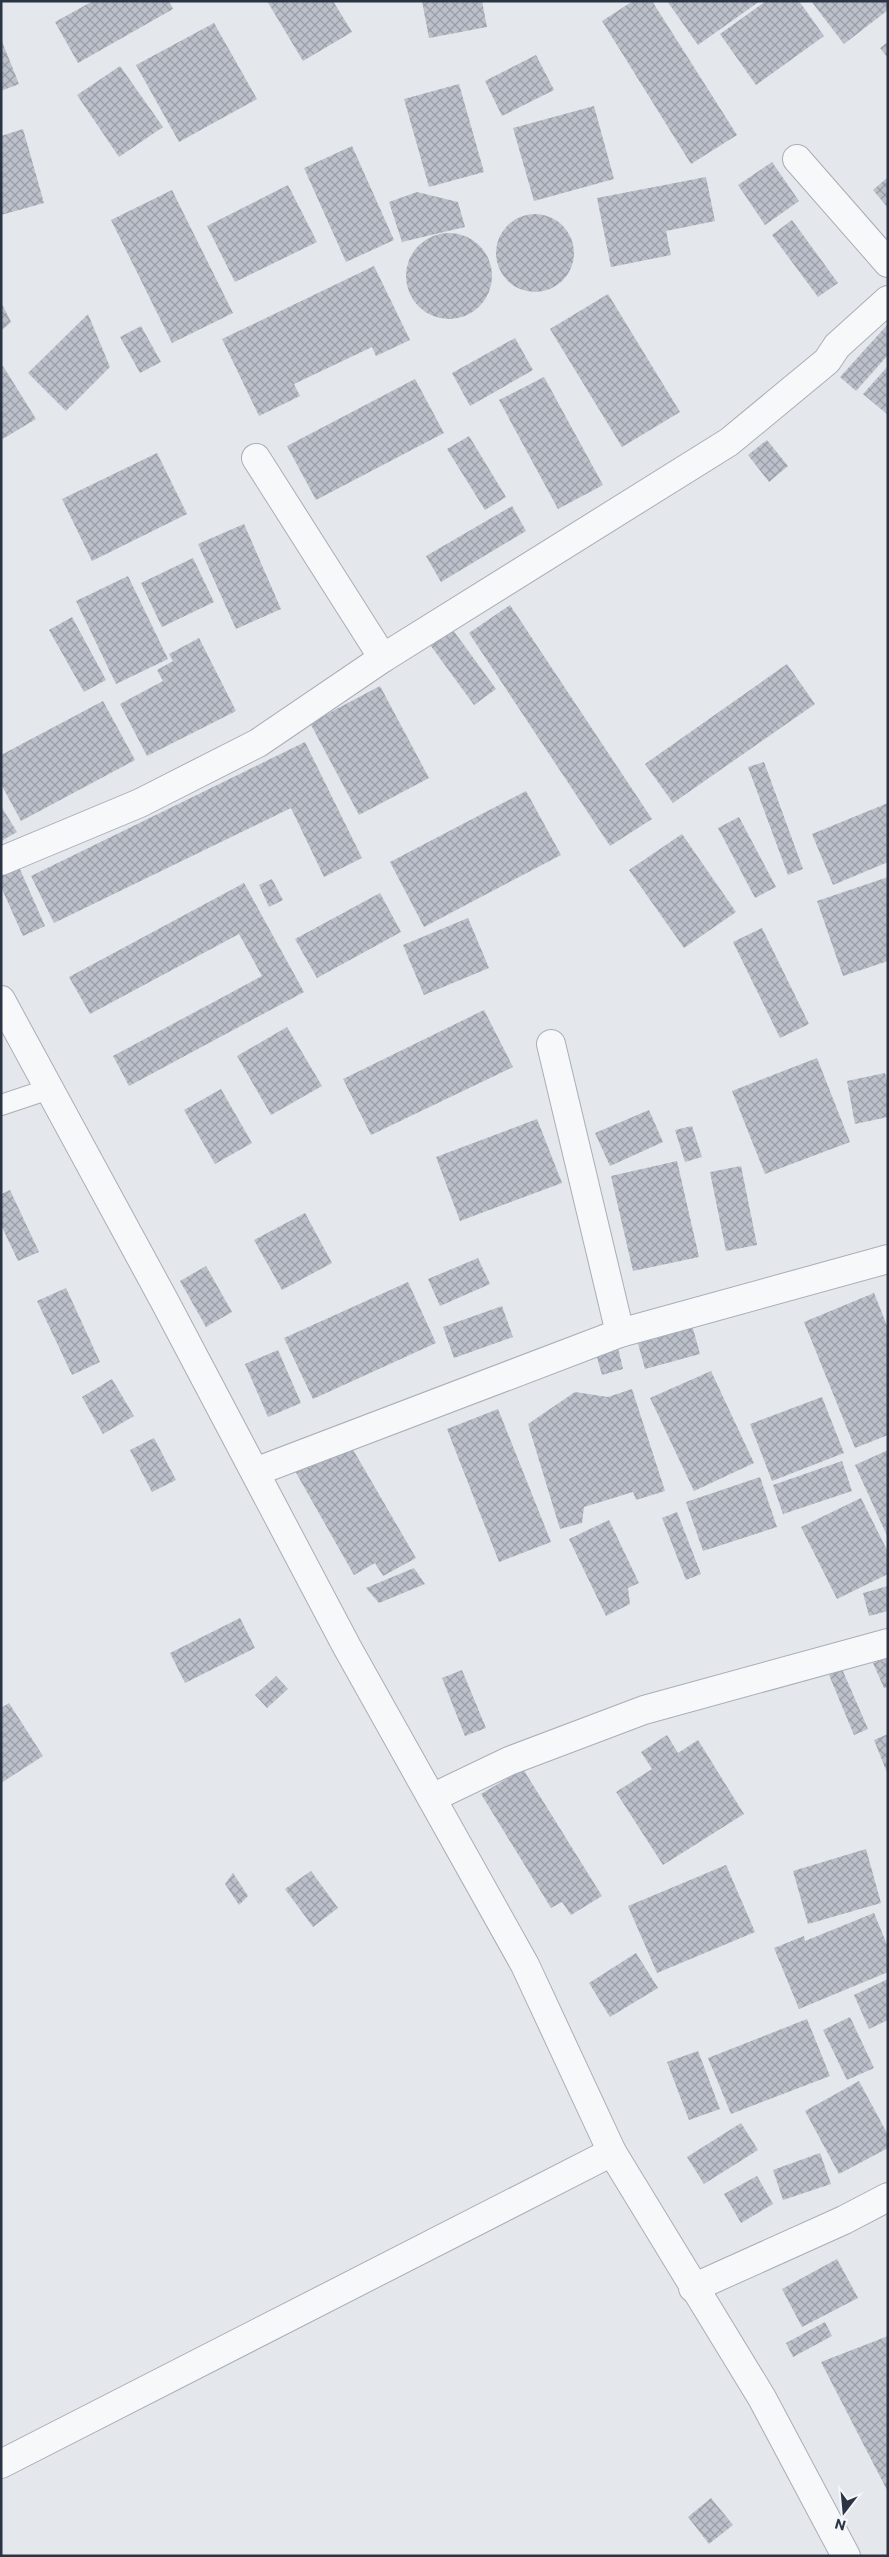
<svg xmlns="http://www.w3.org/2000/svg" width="889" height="2557" viewBox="0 0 889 2557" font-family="Commissioner,sans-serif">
<defs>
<pattern id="building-cross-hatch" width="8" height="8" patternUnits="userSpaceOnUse" patternTransform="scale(1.25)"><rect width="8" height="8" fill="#bbc0ca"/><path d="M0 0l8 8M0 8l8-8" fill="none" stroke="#989da6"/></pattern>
</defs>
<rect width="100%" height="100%" fill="#e4e7ec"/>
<g fill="url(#building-cross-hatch)">
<path d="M93,1H169L173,9L78,63L55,22Z"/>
<path d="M267,1H333L352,32L303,61Z"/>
<path d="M422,1H482L487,27L429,38Z"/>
<path d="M633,1H652L737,135L691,164L602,21Z"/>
<path d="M667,1H760L698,45Z"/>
<path d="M766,1H799L824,36L756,85L720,34Z"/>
<path d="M811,1H888V10L844,44Z"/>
<path d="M214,23L257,99L179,142L136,65Z"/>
<path d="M1,39L19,84L1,91Z"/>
<path d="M888,42V58L880,48Z"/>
<path d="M536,55L554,90L502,116L485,81Z"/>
<path d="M120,66L163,127L119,157L77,95Z"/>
<path d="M459,84L484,172L429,187L404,99Z"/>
<path d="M594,106L614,179L534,201L513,128Z"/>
<path d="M23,129L44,203L1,215V136Z"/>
<path d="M352,146L394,240L346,262L304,168Z"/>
<path d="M772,162L799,201L765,225L738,185Z"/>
<path d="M706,177L715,221L666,231L671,255L611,267L597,198Z"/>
<path d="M888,177V208L873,190Z"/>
<path d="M288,185L317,242L235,282L207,226Z"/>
<path d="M172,190L233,313L172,343L111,220Z"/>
<path d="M417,192L458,202L465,227L402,242L389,202Z"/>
<circle cx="535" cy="253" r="39"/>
<path d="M792,220L838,283L818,297L772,235Z"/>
<circle cx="449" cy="276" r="43"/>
<path d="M374,266L410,340L376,356L372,347L294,384L300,396L259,416L222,339Z"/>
<path d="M608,294L680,412L622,447L550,329Z"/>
<path d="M1,302L11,322L1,331Z"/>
<path d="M88,314L110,367L66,411L28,373Z"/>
<path d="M888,324V355L856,391L840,377Z"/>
<path d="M141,326L161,362L140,373L120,337Z"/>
<path d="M515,338L533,370L470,406L452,373Z"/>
<path d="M3,366L36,419L1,440V367Z"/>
<path d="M888,366V415L863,394Z"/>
<path d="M544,377L603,485L558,509L499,400Z"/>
<path d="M415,379L444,433L316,500L287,446Z"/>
<path d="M469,436L506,497L485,510L447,449Z"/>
<path d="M767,440L788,466L769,482L748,455Z"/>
<path d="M157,453L187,514L92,561L62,499Z"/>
<path d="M512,506L526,531L441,582L426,556Z"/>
<path d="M244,524L281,609L236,629L198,544Z"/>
<path d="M193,558L214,602L162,627L141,583Z"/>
<path d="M128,576L168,659L116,684L76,601Z"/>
<path d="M510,605L652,819L610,846L469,633Z"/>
<path d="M72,617L106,680L84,692L49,630Z"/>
<path d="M450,626L496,689L474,705L428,642Z"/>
<path d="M199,638L236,711L147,756L120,704L163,681L157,670L173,661L169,654Z"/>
<path d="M787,664L815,704L673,803L645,764Z"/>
<path d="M380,686L429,778L359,815L310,723Z"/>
<path d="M103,701L135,760L21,821L1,784V755Z"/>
<path d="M305,742L362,858L324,877L291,808L54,923L31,876Z"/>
<path d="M764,762L803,869L788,875L748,767Z"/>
<path d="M526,791L561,855L424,927L390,862Z"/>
<path d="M888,803V862L833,885L812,834Z"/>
<path d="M1,806L17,832L1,841Z"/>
<path d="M739,817L776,887L755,898L718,828Z"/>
<path d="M682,834L736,912L684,948L629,870Z"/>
<path d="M19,867L45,926L23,936L1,887V875Z"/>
<path d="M888,877V961L843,976L817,901Z"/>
<path d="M272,879L283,900L269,907L259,885Z"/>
<path d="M244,883L304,992L129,1086L113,1056L262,976L239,934L90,1014L69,977Z"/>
<path d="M380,893L401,932L317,978L295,939Z"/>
<path d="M468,918L489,968L424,995L403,945Z"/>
<path d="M762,928L809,1024L780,1038L733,942Z"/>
<path d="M484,1010L513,1067L371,1135L343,1079Z"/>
<path d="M287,1027L322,1086L271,1115L237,1056Z"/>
<path d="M817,1058L850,1142L765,1174L732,1091Z"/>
<path d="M885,1073L888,1085V1117L855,1124L847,1081Z"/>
<path d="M221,1089L252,1143L215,1164L184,1110Z"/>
<path d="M649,1110L663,1142L610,1166L595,1133Z"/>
<path d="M537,1119L562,1183L460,1221L436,1157Z"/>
<path d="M692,1126L702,1157L685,1162L675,1130Z"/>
<path d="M677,1161L699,1257L633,1271L611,1176Z"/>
<path d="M741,1166L757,1245L726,1251L710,1172Z"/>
<path d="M10,1190L39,1252L18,1261L1,1225V1194Z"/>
<path d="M305,1213L332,1263L282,1290L254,1240Z"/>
<path d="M478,1258L490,1284L440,1306L428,1279Z"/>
<path d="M206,1266L232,1312L206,1327L180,1281Z"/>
<path d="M408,1282L436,1343L313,1399L284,1338Z"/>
<path d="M66,1288L100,1362L72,1375L37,1301Z"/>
<path d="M874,1293L888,1328V1435L855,1448L804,1322Z"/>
<path d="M502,1306L513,1337L454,1358L443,1327Z"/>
<path d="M692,1325L700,1354L645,1369L637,1340Z"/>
<path d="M618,1348L623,1369L602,1375L596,1354Z"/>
<path d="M278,1350L301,1403L268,1417L245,1364Z"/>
<path d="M711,1371L754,1463L694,1491L650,1398Z"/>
<path d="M112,1379L134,1416L103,1434L82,1397Z"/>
<path d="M632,1389L665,1491L636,1500L633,1492L584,1507L582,1523L560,1529L528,1424L575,1392L608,1397Z"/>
<path d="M822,1397L844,1453L772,1481L750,1424Z"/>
<path d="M498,1409L551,1542L499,1562L447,1429Z"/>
<path d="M154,1438L176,1480L152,1492L130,1450Z"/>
<path d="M348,1441L416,1558L383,1576L375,1563L354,1575L295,1471Z"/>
<path d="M888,1450V1538L855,1465Z"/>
<path d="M842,1461L852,1491L783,1514L773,1485Z"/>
<path d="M760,1477L777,1527L703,1551L686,1502Z"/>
<path d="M861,1498L888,1552V1574L837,1599L801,1527Z"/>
<path d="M677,1512L701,1574L686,1580L662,1518Z"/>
<path d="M609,1520L639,1583L628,1588L630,1604L606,1616L569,1539Z"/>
<path d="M414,1568L425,1584L379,1603L366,1588Z"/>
<path d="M888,1586V1611L869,1616L863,1593Z"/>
<path d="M240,1618L255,1648L185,1683L170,1653Z"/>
<path d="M888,1657V1687L884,1688L873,1663Z"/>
<path d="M842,1669L868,1729L854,1735L829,1675Z"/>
<path d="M462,1670L486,1728L465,1736L442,1678Z"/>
<path d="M276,1676L288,1689L267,1708L255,1695Z"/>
<path d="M9,1703L43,1756L1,1783V1708Z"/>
<path d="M888,1734V1775L874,1740Z"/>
<path d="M667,1735L678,1753L698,1740L744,1814L663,1865L616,1792L652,1769L641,1752Z"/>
<path d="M523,1769L602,1896L571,1915L562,1902L551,1908L481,1794Z"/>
<path d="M866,1849L881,1903L808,1924L793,1871Z"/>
<path d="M726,1865L755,1932L657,1973L628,1906Z"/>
<path d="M311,1871L338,1908L313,1927L285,1889Z"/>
<path d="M233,1873L248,1896L239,1905L225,1884Z"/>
<path d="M874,1913L888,1947V1972L799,2009L774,1948L804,1936L805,1941Z"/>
<path d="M636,1953L658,1988L610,2017L589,1983Z"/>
<path d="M888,1979V2020L869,2029L854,1995Z"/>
<path d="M850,2017L874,2068L847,2080L823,2030Z"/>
<path d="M807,2019L830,2076L731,2114L708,2058Z"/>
<path d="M698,2051L720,2109L689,2120L667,2062Z"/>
<path d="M859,2081L888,2135V2148L839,2174L805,2111Z"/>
<path d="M741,2123L758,2150L704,2184L687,2157Z"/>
<path d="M820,2153L831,2184L783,2200L773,2170Z"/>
<path d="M757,2176L773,2204L741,2223L724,2194Z"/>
<path d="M837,2259L858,2298L802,2327L782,2289Z"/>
<path d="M825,2322L832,2336L793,2357L786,2343Z"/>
<path d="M888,2336V2492L821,2362Z"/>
<path d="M711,2498L733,2525L709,2544L688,2517Z"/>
</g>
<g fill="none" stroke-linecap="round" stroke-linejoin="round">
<g stroke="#a9aeb7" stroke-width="22">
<path id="service" d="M1,1105L49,1089"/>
</g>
<g stroke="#a9aeb7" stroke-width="30">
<g id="minor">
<path d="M797,159L888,263"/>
<path d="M256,458L383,658"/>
<path d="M1,861L140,803L258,743L383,658L729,442L827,361L837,346L888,300"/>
<path d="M551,1044L620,1333"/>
<path d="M255,1472L620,1333L888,1259"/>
<path d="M432,1798L509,1761L644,1710L888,1643"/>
<path d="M693,2288L844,2220L888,2197"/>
<path d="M1,2464L612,2152"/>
</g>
</g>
<g stroke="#a9aeb7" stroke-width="30">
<path id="tertiary" d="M1,1000L165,1302L347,1647L525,1965L612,2152L762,2398L846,2556"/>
</g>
<use href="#service" stroke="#f7f8fa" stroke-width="20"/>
<use href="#minor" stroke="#f7f8fa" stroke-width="28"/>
<use href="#tertiary" stroke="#f7f8fa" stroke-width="28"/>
</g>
<rect width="889" height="2557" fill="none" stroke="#2b3445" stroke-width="5"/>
<g transform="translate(844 2512) rotate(196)" stroke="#f4f6f9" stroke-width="4" paint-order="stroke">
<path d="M0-4L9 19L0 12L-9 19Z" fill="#2b3445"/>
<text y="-8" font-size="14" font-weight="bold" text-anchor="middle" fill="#2b3445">N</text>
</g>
</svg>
